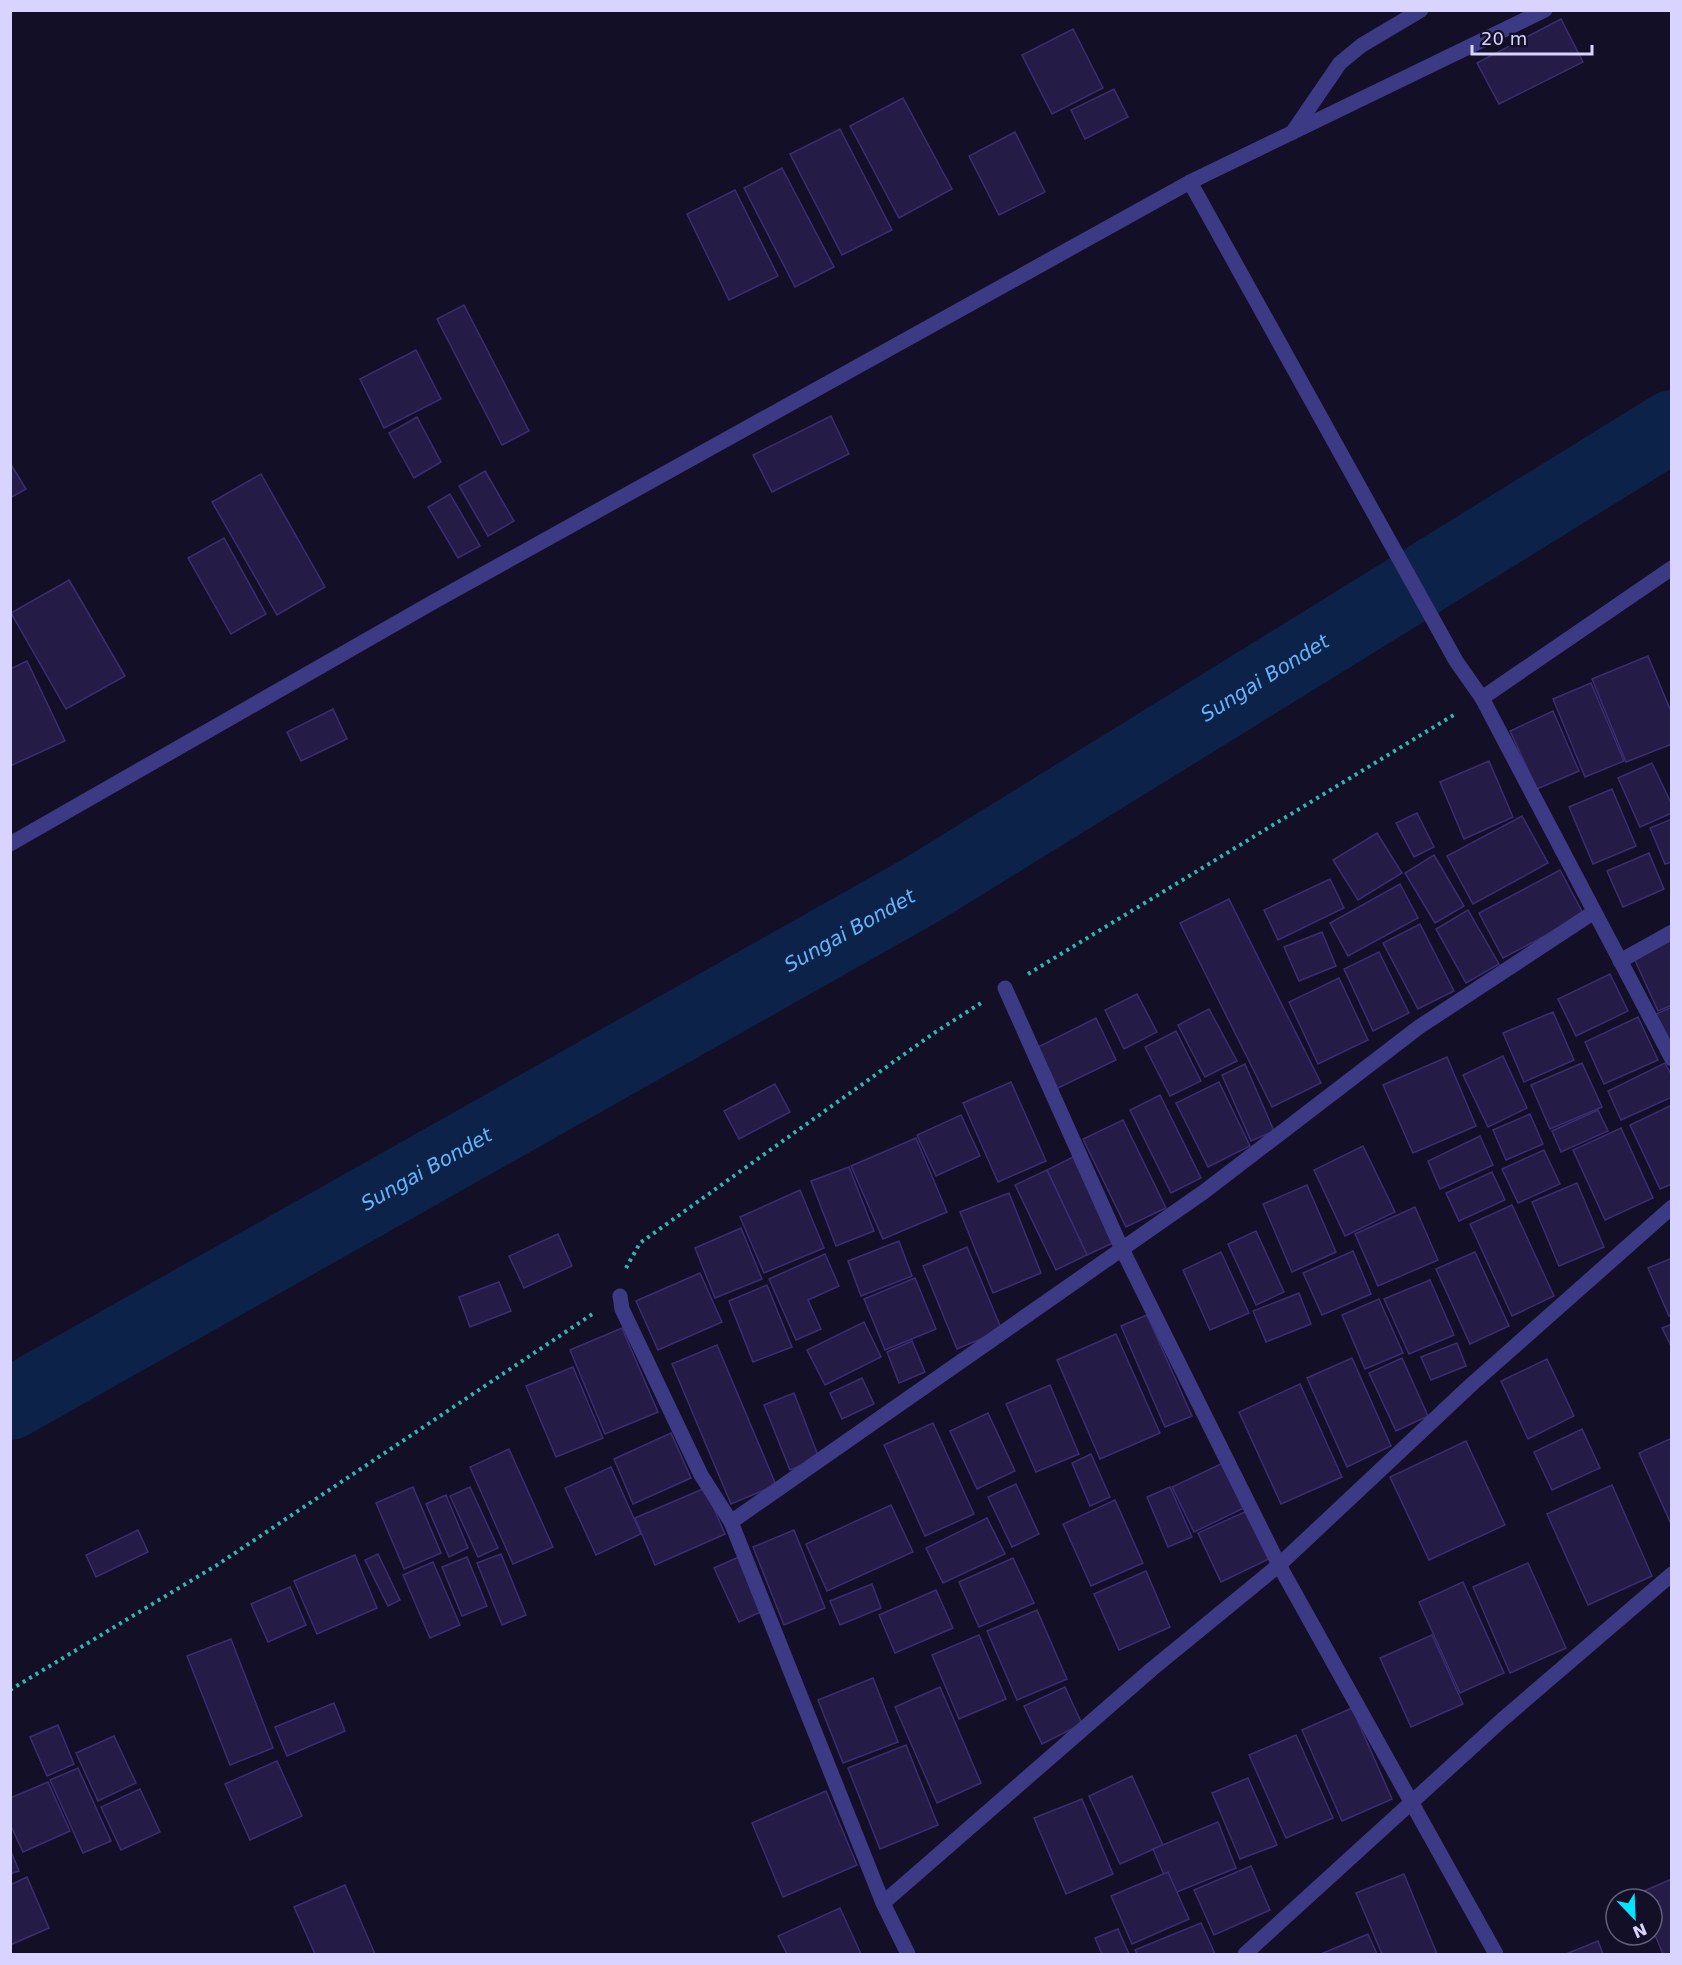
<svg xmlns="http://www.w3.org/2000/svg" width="1682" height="1965" viewBox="0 0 1682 1965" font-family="'DejaVu Sans',sans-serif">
<rect width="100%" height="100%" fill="#130f26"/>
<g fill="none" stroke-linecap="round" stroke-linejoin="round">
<path stroke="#0c2248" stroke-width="72" id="s1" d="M10,1404L923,889L1672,426"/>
</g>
<g fill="#241b47" stroke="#3b2d73" stroke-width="1.5">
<path d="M1561,19L1583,62L1499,104L1477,63Z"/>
<path d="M1073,29L1103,88L1052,114L1022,55Z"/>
<path d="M1114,89L1128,117L1085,139L1071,110Z"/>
<path d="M903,98L952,189L899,218L850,126Z"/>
<path d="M840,129L892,230L842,255L790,154Z"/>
<path d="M1015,132L1045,192L999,215L969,156Z"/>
<path d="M782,168L834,267L795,287L744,188Z"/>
<path d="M735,190L778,276L729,300L687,214Z"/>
<path d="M464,305L529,431L502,445L437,319Z"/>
<path d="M416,350L441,399L384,428L360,379Z"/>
<path d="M831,416L849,454L772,492L753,455Z"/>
<path d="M417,417L441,462L414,478L389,433Z"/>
<path d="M10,463L26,489L10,498Z"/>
<path d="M485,471L514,521L488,536L459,486Z"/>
<path d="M261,474L325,587L277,615L212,502Z"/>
<path d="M450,494L480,546L458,558L428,507Z"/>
<path d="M224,538L266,614L231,634L188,558Z"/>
<path d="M69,580L125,676L66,709L11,613Z"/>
<path d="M1648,656L1672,714V744L1626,762L1592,679Z"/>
<path d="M27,661L65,741L10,766V669Z"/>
<path d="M1591,683L1624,761L1585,777L1553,699Z"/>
<path d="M333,709L347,739L301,761L287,732Z"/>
<path d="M1553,711L1579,771L1537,789L1510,731Z"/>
<path d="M1489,761L1513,817L1464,839L1440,782Z"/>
<path d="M1652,763L1672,805V813L1640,827L1618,778Z"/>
<path d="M1612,789L1636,846L1593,864L1569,807Z"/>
<path d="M1417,813L1434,847L1414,857L1396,823Z"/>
<path d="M1522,816L1548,863L1473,904L1447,856Z"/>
<path d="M1672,819V862L1665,864L1650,828Z"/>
<path d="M1377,833L1402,873L1358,900L1333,860Z"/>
<path d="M1649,853L1664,889L1623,907L1607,871Z"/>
<path d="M1434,855L1464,906L1435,923L1405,873Z"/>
<path d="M1560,870L1584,915L1503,958L1479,913Z"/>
<path d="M1330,879L1344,908L1278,940L1264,910Z"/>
<path d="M1400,884L1418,918L1348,956L1330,923Z"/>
<path d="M1229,899L1321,1083L1272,1107L1180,923Z"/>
<path d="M1468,910L1499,964L1466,983L1436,929Z"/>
<path d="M1420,924L1454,991L1418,1009L1383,943Z"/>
<path d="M1322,932L1336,966L1299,981L1284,947Z"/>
<path d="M1672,940V1005L1658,1011L1634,958Z"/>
<path d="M1379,952L1409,1013L1373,1031L1344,969Z"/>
<path d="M1610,974L1628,1011L1576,1036L1558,999Z"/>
<path d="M1339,978L1368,1040L1318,1064L1289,1002Z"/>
<path d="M1137,994L1157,1032L1124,1049L1105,1010Z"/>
<path d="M1672,1007V1051L1654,1015Z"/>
<path d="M1209,1009L1237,1061L1205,1077L1178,1025Z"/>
<path d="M1553,1012L1574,1060L1524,1082L1503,1033Z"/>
<path d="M1638,1017L1658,1060L1604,1084L1585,1042Z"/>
<path d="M1096,1018L1116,1060L1056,1089L1036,1048Z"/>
<path d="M1176,1031L1201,1081L1170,1096L1145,1047Z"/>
<path d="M1503,1056L1527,1108L1488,1127L1463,1075Z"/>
<path d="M1447,1057L1476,1126L1413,1153L1383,1085Z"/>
<path d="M1582,1063L1602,1107L1550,1129L1531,1085Z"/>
<path d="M1665,1063L1672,1076V1097L1621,1120L1608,1091Z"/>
<path d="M1245,1064L1274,1131L1251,1141L1222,1075Z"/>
<path d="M1011,1082L1046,1161L998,1182L963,1103Z"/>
<path d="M1219,1082L1250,1146L1208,1167L1176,1103Z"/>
<path d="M775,1084L790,1112L739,1139L724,1111Z"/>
<path d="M1160,1095L1201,1178L1171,1193L1130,1110Z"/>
<path d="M1672,1105V1184L1660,1189L1630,1125Z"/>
<path d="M1598,1110L1608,1131L1561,1152L1552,1131Z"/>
<path d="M1530,1114L1543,1144L1506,1160L1493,1130Z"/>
<path d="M961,1115L980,1156L936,1176L917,1135Z"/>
<path d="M1123,1120L1166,1208L1126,1227L1083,1139Z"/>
<path d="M1621,1128L1653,1198L1605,1220L1573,1150Z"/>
<path d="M1480,1136L1493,1165L1440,1189L1428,1161Z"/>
<path d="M916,1138L947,1212L883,1239L851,1166Z"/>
<path d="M1363,1146L1395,1212L1345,1236L1314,1170Z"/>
<path d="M1544,1150L1560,1184L1518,1203L1502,1169Z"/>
<path d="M1073,1157L1113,1243L1087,1255L1047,1170Z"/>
<path d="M849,1167L874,1231L836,1246L811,1181Z"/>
<path d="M1047,1170L1087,1255L1056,1270L1015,1185Z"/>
<path d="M1492,1172L1505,1200L1459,1221L1446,1193Z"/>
<path d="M1577,1183L1604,1247L1559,1266L1532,1202Z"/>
<path d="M1307,1185L1336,1252L1292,1272L1263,1204Z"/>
<path d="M800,1190L824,1248L764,1273L740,1217Z"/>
<path d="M1009,1193L1041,1273L993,1293L960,1212Z"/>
<path d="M1512,1205L1554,1296L1512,1316L1470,1224Z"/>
<path d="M1415,1207L1438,1260L1378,1286L1355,1234Z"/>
<path d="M741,1228L762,1279L715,1298L695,1248Z"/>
<path d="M1256,1231L1284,1292L1256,1305L1228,1244Z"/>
<path d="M558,1234L572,1266L524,1288L509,1256Z"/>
<path d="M899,1241L912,1276L861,1296L848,1261Z"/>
<path d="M967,1247L1002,1330L957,1349L923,1266Z"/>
<path d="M1353,1251L1371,1294L1322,1315L1303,1273Z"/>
<path d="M1221,1252L1249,1313L1210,1330L1183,1270Z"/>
<path d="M1475,1252L1509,1326L1470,1344L1436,1269Z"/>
<path d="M825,1254L839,1286L808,1300L821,1329L796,1340L769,1279Z"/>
<path d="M1672,1258V1315L1669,1316L1648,1268Z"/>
<path d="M700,1273L722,1322L658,1350L636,1301Z"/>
<path d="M915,1278L936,1329L885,1350L864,1299Z"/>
<path d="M1430,1280L1454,1335L1409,1354L1384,1299Z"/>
<path d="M499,1282L511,1311L470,1327L459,1297Z"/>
<path d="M767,1285L792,1347L753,1362L729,1301Z"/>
<path d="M1299,1293L1311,1324L1266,1342L1253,1311Z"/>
<path d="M1379,1299L1403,1353L1365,1369L1342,1315Z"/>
<path d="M1147,1315L1192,1416L1165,1427L1121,1326Z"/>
<path d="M864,1322L881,1357L825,1385L807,1350Z"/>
<path d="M1672,1324V1348L1662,1328Z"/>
<path d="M622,1328L658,1412L605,1434L570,1350Z"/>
<path d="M1116,1334L1160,1433L1100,1459L1057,1360Z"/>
<path d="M912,1341L925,1372L899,1383L887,1352Z"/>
<path d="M1457,1343L1466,1366L1431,1380L1421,1357Z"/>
<path d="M717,1345L776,1485L731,1504L672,1364Z"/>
<path d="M1352,1358L1391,1446L1347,1467L1307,1378Z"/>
<path d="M1402,1358L1428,1416L1396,1431L1369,1373Z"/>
<path d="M1547,1359L1574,1416L1528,1439L1501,1381Z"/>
<path d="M573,1367L603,1438L556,1457L526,1386Z"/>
<path d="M862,1378L874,1404L842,1419L830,1393Z"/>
<path d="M1300,1384L1342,1477L1281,1504L1239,1412Z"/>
<path d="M1050,1385L1079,1454L1036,1472L1006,1404Z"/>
<path d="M794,1393L819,1458L790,1470L764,1405Z"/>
<path d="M988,1413L1015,1471L977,1489L950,1431Z"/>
<path d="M933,1423L974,1514L925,1536L884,1445Z"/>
<path d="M1582,1429L1600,1468L1552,1490L1534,1452Z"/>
<path d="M671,1433L691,1478L633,1504L614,1459Z"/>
<path d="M1672,1438V1526L1639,1453Z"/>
<path d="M1466,1441L1505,1525L1429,1560L1390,1477Z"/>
<path d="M509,1449L553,1547L513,1564L470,1467Z"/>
<path d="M1091,1454L1110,1497L1090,1506L1072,1463Z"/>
<path d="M1223,1463L1244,1508L1194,1532L1172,1487Z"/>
<path d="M611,1467L641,1534L596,1555L565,1488Z"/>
<path d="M1016,1484L1039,1534L1012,1547L988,1497Z"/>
<path d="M1612,1485L1652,1576L1588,1605L1547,1514Z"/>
<path d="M413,1487L441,1553L404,1569L376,1503Z"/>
<path d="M470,1487L498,1548L478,1557L450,1496Z"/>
<path d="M1170,1487L1192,1537L1168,1547L1147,1497Z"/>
<path d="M705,1488L725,1534L655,1565L635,1518Z"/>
<path d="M446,1495L468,1548L449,1557L426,1504Z"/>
<path d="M1115,1500L1143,1563L1091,1586L1063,1524Z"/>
<path d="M891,1505L913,1552L827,1591L806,1544Z"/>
<path d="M1247,1511L1269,1559L1221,1582L1198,1533Z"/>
<path d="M987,1518L1005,1554L943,1583L926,1548Z"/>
<path d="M138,1530L148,1552L96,1577L86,1555Z"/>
<path d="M794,1530L825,1608L784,1625L753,1547Z"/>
<path d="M378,1554L400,1600L388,1606L365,1560Z"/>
<path d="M501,1554L526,1615L502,1625L477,1563Z"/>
<path d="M355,1555L377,1608L317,1634L294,1581Z"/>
<path d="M741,1556L765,1610L739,1622L714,1568Z"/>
<path d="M467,1557L487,1606L462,1616L442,1567Z"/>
<path d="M1013,1558L1034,1603L979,1627L959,1582Z"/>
<path d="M433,1562L460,1625L430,1638L403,1575Z"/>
<path d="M1528,1563L1566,1648L1510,1673L1473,1587Z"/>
<path d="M1146,1571L1170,1627L1119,1650L1094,1594Z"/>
<path d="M1463,1582L1504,1673L1460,1693L1419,1602Z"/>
<path d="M872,1584L881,1608L840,1625L830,1601Z"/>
<path d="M290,1587L306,1625L268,1642L251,1604Z"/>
<path d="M936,1590L953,1628L895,1653L879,1615Z"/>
<path d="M1037,1610L1067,1679L1017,1700L987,1631Z"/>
<path d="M979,1635L1006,1699L959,1719L932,1655Z"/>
<path d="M1432,1635L1463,1704L1411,1727L1380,1658Z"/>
<path d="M231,1639L273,1748L230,1765L187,1656Z"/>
<path d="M873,1678L898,1742L843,1763L818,1700Z"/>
<path d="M940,1687L981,1783L937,1803L895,1707Z"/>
<path d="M1065,1687L1082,1724L1042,1744L1024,1706Z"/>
<path d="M334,1703L345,1731L287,1756L275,1727Z"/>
<path d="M1352,1708L1392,1799L1342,1821L1302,1730Z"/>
<path d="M58,1725L74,1764L47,1776L30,1737Z"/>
<path d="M1296,1735L1333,1818L1286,1838L1249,1755Z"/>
<path d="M114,1736L136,1783L98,1801L76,1753Z"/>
<path d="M906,1745L938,1825L880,1849L848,1768Z"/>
<path d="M277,1761L302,1816L250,1840L225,1784Z"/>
<path d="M78,1768L111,1841L83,1853L50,1780Z"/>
<path d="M1132,1776L1163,1845L1120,1864L1089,1796Z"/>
<path d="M1248,1778L1277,1845L1240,1859L1212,1793Z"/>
<path d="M48,1782L70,1831L23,1852L10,1824V1798Z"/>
<path d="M140,1789L160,1832L121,1850L101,1807Z"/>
<path d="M826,1791L857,1865L783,1897L752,1823Z"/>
<path d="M1082,1799L1113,1874L1066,1894L1034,1818Z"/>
<path d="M1218,1822L1236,1868L1172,1894L1153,1849Z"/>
<path d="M10,1849L19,1871L10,1874Z"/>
<path d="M1251,1866L1270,1910L1214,1935L1194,1890Z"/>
<path d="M1168,1872L1189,1919L1132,1944L1111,1896Z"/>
<path d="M1404,1874L1437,1954H1382L1356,1893Z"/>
<path d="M27,1877L49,1928L10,1945V1885Z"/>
<path d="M1672,1879V1954H1663L1652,1928V1899H1639L1637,1894Z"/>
<path d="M345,1885L375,1954H315L294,1907Z"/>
<path d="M840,1908L861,1954H787L778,1936Z"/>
<path d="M1201,1923L1215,1954H1137L1135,1950Z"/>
<path d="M1118,1929L1129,1954H1102L1095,1938Z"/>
<path d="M1368,1934L1377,1954H1321Z"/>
<path d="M1598,1941L1603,1954H1566Z"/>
</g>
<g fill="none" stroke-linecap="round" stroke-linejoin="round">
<g stroke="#2fb8b0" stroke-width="4" stroke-dasharray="3 4.5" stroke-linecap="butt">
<path d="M1028,974L1457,713"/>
<path d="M626,1268L640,1243L934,1033L981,1003"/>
<path d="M10,1690L217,1565L594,1313"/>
</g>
<g stroke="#3d3a85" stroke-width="15">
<path d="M1292,133L1340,63L1362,45L1421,10"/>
<path d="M1190,182L1456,661L1482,698L1672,1059"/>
<path d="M1482,698L1672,568"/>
<path d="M10,844L435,601L1190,182L1545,10"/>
<path d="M1620,961L1672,932"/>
<path d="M1005,988L1121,1247L1279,1565L1496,1954"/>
<path d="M620,1296L622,1309L701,1475L731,1522L1205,1191L1419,1027L1594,912"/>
<path d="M731,1522L883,1903"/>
<path d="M908,1954L883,1903L1152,1669L1279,1565L1472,1384L1672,1207"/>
<path d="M1245,1954L1503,1719L1672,1574"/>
</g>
</g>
<g text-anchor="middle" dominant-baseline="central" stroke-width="4.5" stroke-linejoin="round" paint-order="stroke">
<g font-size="20" font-style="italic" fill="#62b6ff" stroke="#130f26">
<text stroke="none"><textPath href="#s1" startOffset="1450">Sungai Bondet</textPath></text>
<text stroke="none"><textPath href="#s1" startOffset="964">Sungai Bondet</textPath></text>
<text stroke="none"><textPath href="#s1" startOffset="478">Sungai Bondet</textPath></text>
</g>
</g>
<rect width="1682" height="1965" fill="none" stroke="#d9d4ff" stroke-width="24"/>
<g transform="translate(1634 1917) rotate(157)"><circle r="28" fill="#130f26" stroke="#625e7d" stroke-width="1.5"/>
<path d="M0-4.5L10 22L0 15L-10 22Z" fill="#00e5ff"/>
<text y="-9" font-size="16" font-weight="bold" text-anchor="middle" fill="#d9d4ff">N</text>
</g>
<path d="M1472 45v9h120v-9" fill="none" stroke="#d9d4ff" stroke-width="3"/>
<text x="1481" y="45" font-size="18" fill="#d9d4ff" stroke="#130f26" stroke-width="4.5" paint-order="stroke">20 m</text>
</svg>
